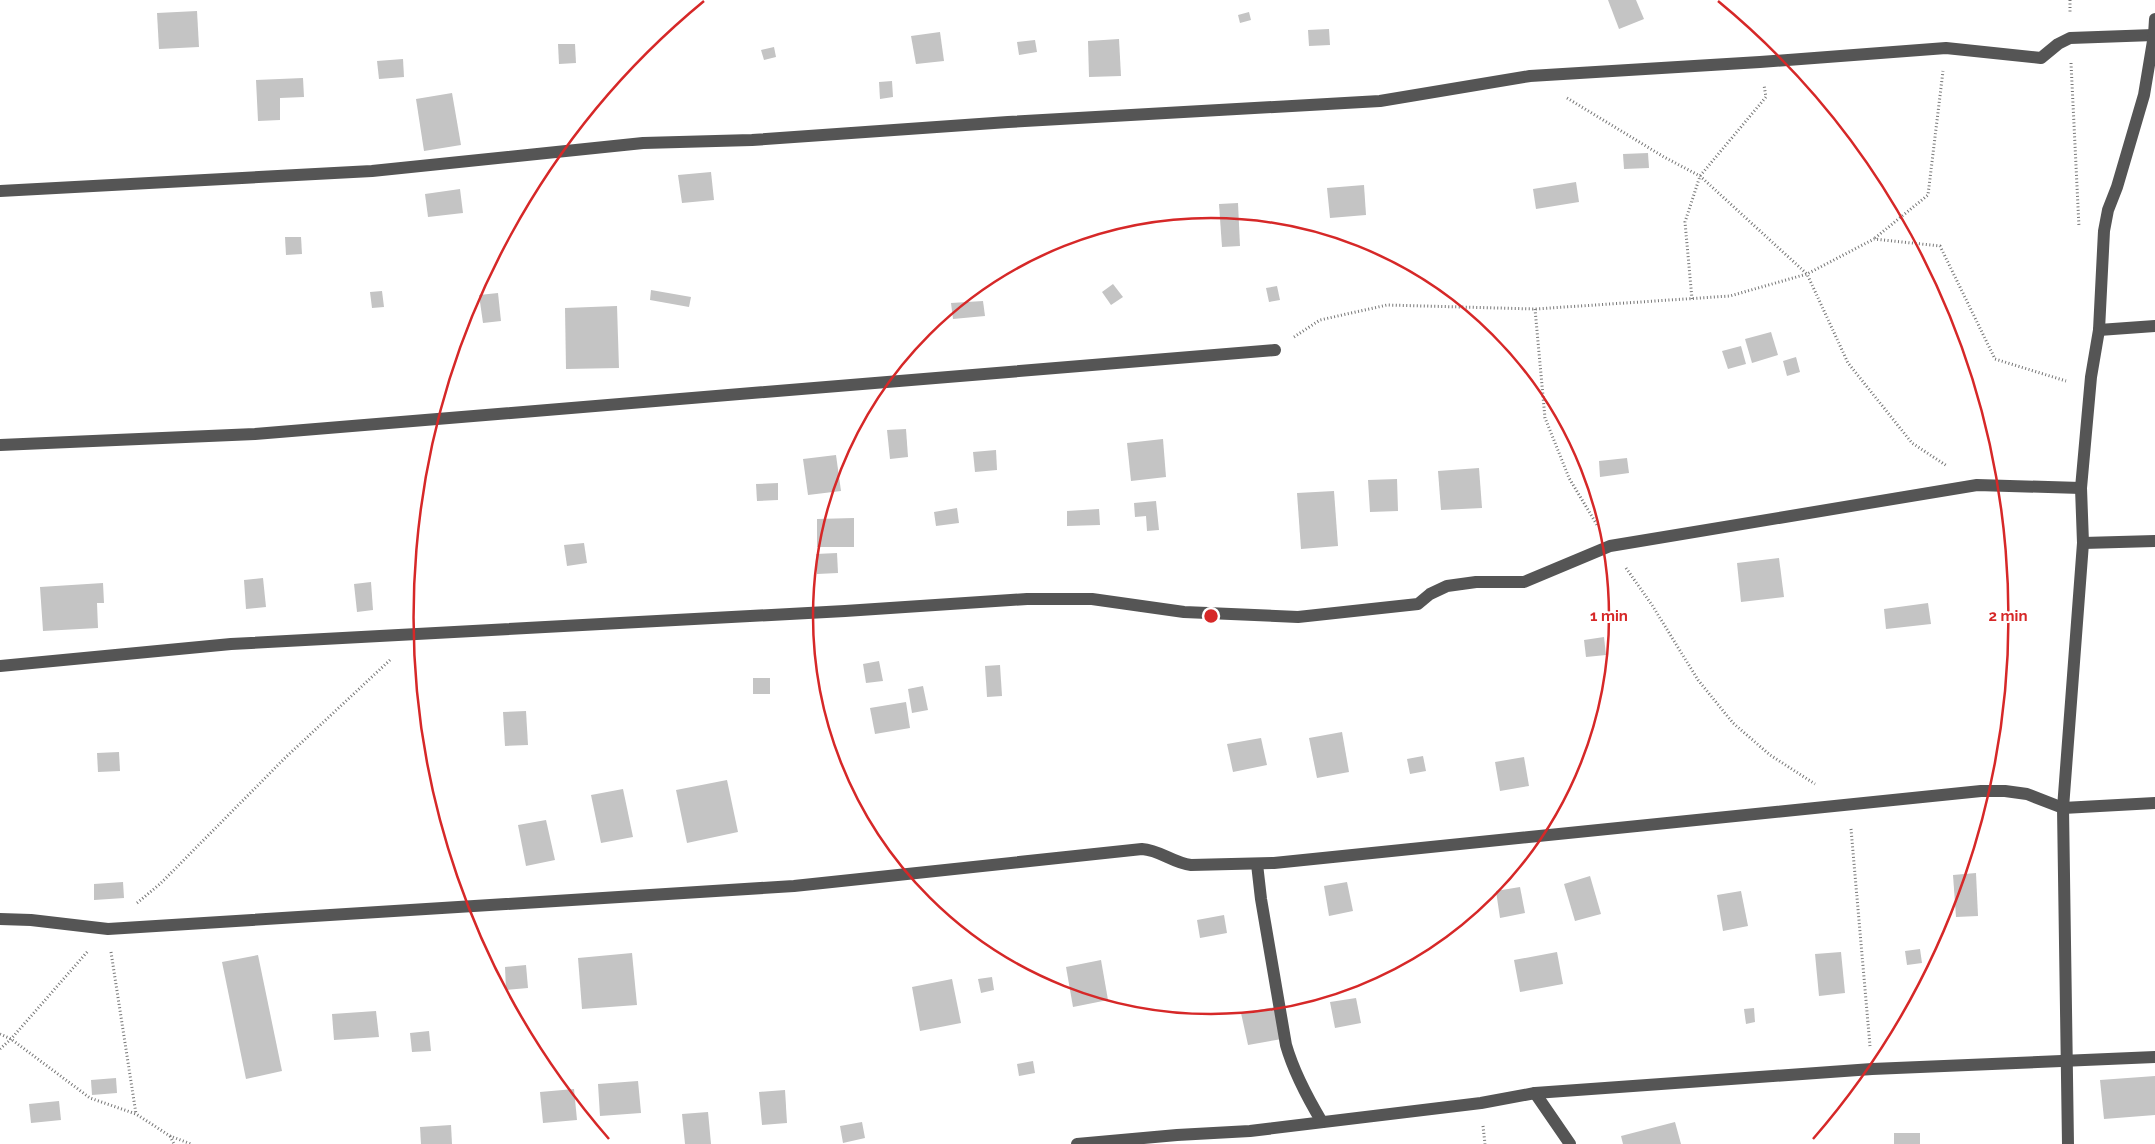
<svg xmlns="http://www.w3.org/2000/svg" width="2155" height="1144" viewBox="0 0 2155 1144" font-family="Raleway,sans-serif">
<rect width="100%" height="100%" fill="#fff"/>
<g fill="#c4c4c4">
<path d="M1608,0H1636L1644,19L1619,29Z"/>
<path d="M197,11L199,47L159,49L157,13Z"/>
<path d="M1249,12L1251,20L1240,23L1238,15Z"/>
<path d="M1329,29L1330,45L1309,46L1308,30Z"/>
<path d="M940,32L944,61L916,64L911,36Z"/>
<path d="M1119,39L1121,76L1089,77L1088,41Z"/>
<path d="M1035,40L1037,52L1019,55L1017,42Z"/>
<path d="M558,44H575L576,63L559,64Z"/>
<path d="M774,47L776,57L764,60L761,50Z"/>
<path d="M403,59L404,77L379,79L377,61Z"/>
<path d="M303,78L304,97L280,98V120L258,121L256,80Z"/>
<path d="M892,81L893,97L880,99L879,82Z"/>
<path d="M452,93L461,145L424,151L416,99Z"/>
<path d="M1648,153L1649,168L1624,169L1623,154Z"/>
<path d="M711,172L714,200L682,203L678,175Z"/>
<path d="M1576,182L1579,202L1536,209L1533,189Z"/>
<path d="M1364,185L1366,215L1330,218L1327,188Z"/>
<path d="M460,189L463,213L428,217L425,194Z"/>
<path d="M1238,203L1240,246L1222,247L1219,204Z"/>
<path d="M285,237H301L302,254L286,255Z"/>
<path d="M1113,284L1123,297L1111,305L1102,292Z"/>
<path d="M1277,286L1280,300L1269,302L1266,288Z"/>
<path d="M651,290L691,297L689,307L650,300Z"/>
<path d="M382,291L384,307L372,308L370,292Z"/>
<path d="M498,293L501,321L483,323L479,295Z"/>
<path d="M983,301L985,316L953,319L951,303Z"/>
<path d="M617,306L619,368L566,369L565,308Z"/>
<path d="M1771,332L1778,355L1752,363L1745,339Z"/>
<path d="M1741,346L1746,364L1728,369L1722,351Z"/>
<path d="M1796,357L1800,372L1787,376L1783,361Z"/>
<path d="M906,429L908,457L890,459L887,430Z"/>
<path d="M1163,439L1166,477L1131,481L1127,443Z"/>
<path d="M996,450L997,470L975,472L973,452Z"/>
<path d="M836,455L841,491L808,495L803,459Z"/>
<path d="M1627,458L1629,473L1600,477L1599,461Z"/>
<path d="M1479,468L1482,508L1441,510L1438,471Z"/>
<path d="M1397,479L1398,511L1370,512L1368,480Z"/>
<path d="M778,483V500L757,501L756,484Z"/>
<path d="M1334,491L1338,546L1301,549L1297,493Z"/>
<path d="M1156,501L1159,530L1147,531L1146,516L1135,517L1134,503Z"/>
<path d="M957,508L959,523L936,526L934,512Z"/>
<path d="M1099,509L1100,525L1067,526V511Z"/>
<path d="M854,518V547H817V519Z"/>
<path d="M584,543L587,563L567,566L564,545Z"/>
<path d="M837,553L838,573L817,574L816,554Z"/>
<path d="M1779,558L1784,597L1741,602L1737,563Z"/>
<path d="M263,578L266,607L246,609L244,580Z"/>
<path d="M371,582L373,610L357,612L354,584Z"/>
<path d="M103,583L104,603H97L98,628L43,631L40,587Z"/>
<path d="M1928,603L1931,624L1886,629L1884,609Z"/>
<path d="M1604,637L1606,655L1586,657L1584,640Z"/>
<path d="M879,661L883,681L866,683L863,664Z"/>
<path d="M1000,665L1002,696L987,697L985,666Z"/>
<rect x="753" y="678" width="17" height="16"/>
<path d="M923,686L928,710L912,713L908,689Z"/>
<path d="M906,702L910,728L875,734L870,708Z"/>
<path d="M526,711L528,745L505,746L503,712Z"/>
<path d="M1342,732L1349,772L1317,778L1309,738Z"/>
<path d="M1261,738L1267,765L1233,772L1227,744Z"/>
<path d="M119,752L120,771L98,772L97,753Z"/>
<path d="M1423,756L1426,771L1410,774L1407,759Z"/>
<path d="M1524,757L1529,786L1500,791L1495,762Z"/>
<path d="M727,780L738,832L687,843L676,790Z"/>
<path d="M623,789L633,837L601,843L591,795Z"/>
<path d="M546,820L555,860L526,866L518,825Z"/>
<path d="M1976,873L1978,916L1956,917L1953,875Z"/>
<path d="M1590,876L1601,914L1575,921L1564,884Z"/>
<path d="M123,882L124,898L94,900V884Z"/>
<path d="M1347,882L1353,911L1329,916L1324,886Z"/>
<path d="M1520,887L1525,913L1500,918L1496,891Z"/>
<path d="M1741,891L1748,926L1723,931L1717,895Z"/>
<path d="M1224,915L1227,933L1200,938L1197,920Z"/>
<path d="M1920,949L1922,963L1907,965L1905,951Z"/>
<path d="M1557,952L1563,984L1520,992L1514,960Z"/>
<path d="M1841,952L1845,993L1819,996L1815,954Z"/>
<path d="M632,953L637,1005L582,1009L578,958Z"/>
<path d="M258,955L282,1071L246,1079L222,962Z"/>
<path d="M1101,960L1108,1000L1073,1007L1066,967Z"/>
<path d="M526,965L528,988L506,990L505,967Z"/>
<path d="M992,977L994,990L981,993L978,979Z"/>
<path d="M952,979L961,1023L920,1031L912,987Z"/>
<path d="M1356,998L1361,1023L1335,1028L1330,1002Z"/>
<path d="M1275,1007L1282,1039L1248,1045L1241,1013Z"/>
<path d="M1754,1008L1755,1022L1746,1024L1744,1009Z"/>
<path d="M376,1011L379,1037L334,1040L332,1014Z"/>
<path d="M429,1031L431,1051L412,1052L410,1033Z"/>
<path d="M1033,1061L1035,1073L1019,1076L1017,1064Z"/>
<path d="M2155,1076V1115L2104,1119L2100,1080Z"/>
<path d="M116,1078L117,1093L92,1095L91,1080Z"/>
<path d="M638,1081L641,1113L600,1116L598,1084Z"/>
<path d="M574,1089L577,1120L543,1123L540,1092Z"/>
<path d="M785,1090L787,1123L762,1125L759,1092Z"/>
<path d="M59,1101L61,1120L31,1123L29,1104Z"/>
<path d="M708,1112L711,1144H685L682,1114Z"/>
<path d="M862,1122L865,1138L843,1143L840,1126Z"/>
<path d="M1675,1122L1681,1144H1623L1621,1136Z"/>
<path d="M451,1125L452,1144H421L420,1127Z"/>
<rect x="1894" y="1133" width="26" height="11"/>
</g>
<g fill="none" stroke-linecap="round" stroke-linejoin="round">
<g stroke="#777" stroke-width="3" stroke-dasharray="1 2.5" stroke-linecap="butt">
<path d="M2070,0V14"/>
<path d="M2071,63L2079,227"/>
<path d="M1567,98L1664,157L1700,176L1807,274L1848,363L1912,443L1947,466"/>
<path d="M1875,238L1928,195L1943,71"/>
<path d="M1692,299L1685,222L1700,176L1766,97L1764,85"/>
<path d="M1535,309L1545,418L1569,478L1597,525"/>
<path d="M1294,337L1320,320L1387,305L1535,309L1730,296L1807,274L1874,239L1940,246L1995,359L2066,381"/>
<path d="M1626,568L1652,605L1698,680L1733,723L1770,755L1815,784"/>
<path d="M1851,829L1870,1046"/>
<path d="M137,903L160,884L286,757L390,660"/>
<path d="M111,952L136,1114"/>
<path d="M0,1034L11,1039L90,1098L136,1114L170,1136L191,1144"/>
<path d="M0,1049L11,1039L88,951"/>
<path d="M1483,1126L1485,1144"/>
<path d="M170,1136L174,1144"/>
</g>
<g stroke="#555" stroke-width="12">
<path d="M0,191L372,171L643,143L752,140L1008,122L1380,101L1530,76L1760,62L1946,48L2041,58L2058,44L2070,38L2154,35"/>
<path d="M2099,330L2155,326"/>
<path d="M0,445L255,434L1275,350"/>
<path d="M2083,543L2155,541"/>
<path d="M0,666L231,644L845,611L1027,599H1092L1184,612L1298,617L1418,604L1430,594L1447,586L1476,582H1524L1610,546L1977,485L2081,488"/>
<path d="M1257,864L1261,899L1286,1045C1294,1073 1307,1097 1322,1122"/>
<path d="M0,919L31,920L108,929L794,886L1142,849C1160,850 1173,863 1191,865L1274,863L1981,791H2005L2027,794L2063,808L2155,803"/>
<path d="M1535,1093L1570,1144"/>
<path d="M1077,1144L1177,1135L1250,1131L1481,1103L1535,1093L1872,1069L2155,1057"/>
<path d="M2068,1144L2063,808L2083,543L2081,488L2091,377L2099,330L2104,231L2108,210L2117,187L2144,95L2154,35L2155,19"/>
</g>
</g>
<g fill="none" stroke="#d62828" stroke-width="2.5">
<circle cx="1211" cy="616" r="398"/>
<path d="M609 1139A797 797 0 0 1 704 1M1718 1A797 797 0 0 1 1813 1139"/>
</g>
<circle cx="1211" cy="616" r="8" fill="#d62828" stroke="#fff" stroke-width="2.5"/>
<g font-size="15" text-anchor="middle" font-weight="bold" fill="#d62828" stroke="#fff" stroke-width="4" stroke-linejoin="round" paint-order="stroke">
<text x="1609" y="621">1 min</text>
<text x="2008" y="621">2 min</text>
</g>
</svg>
